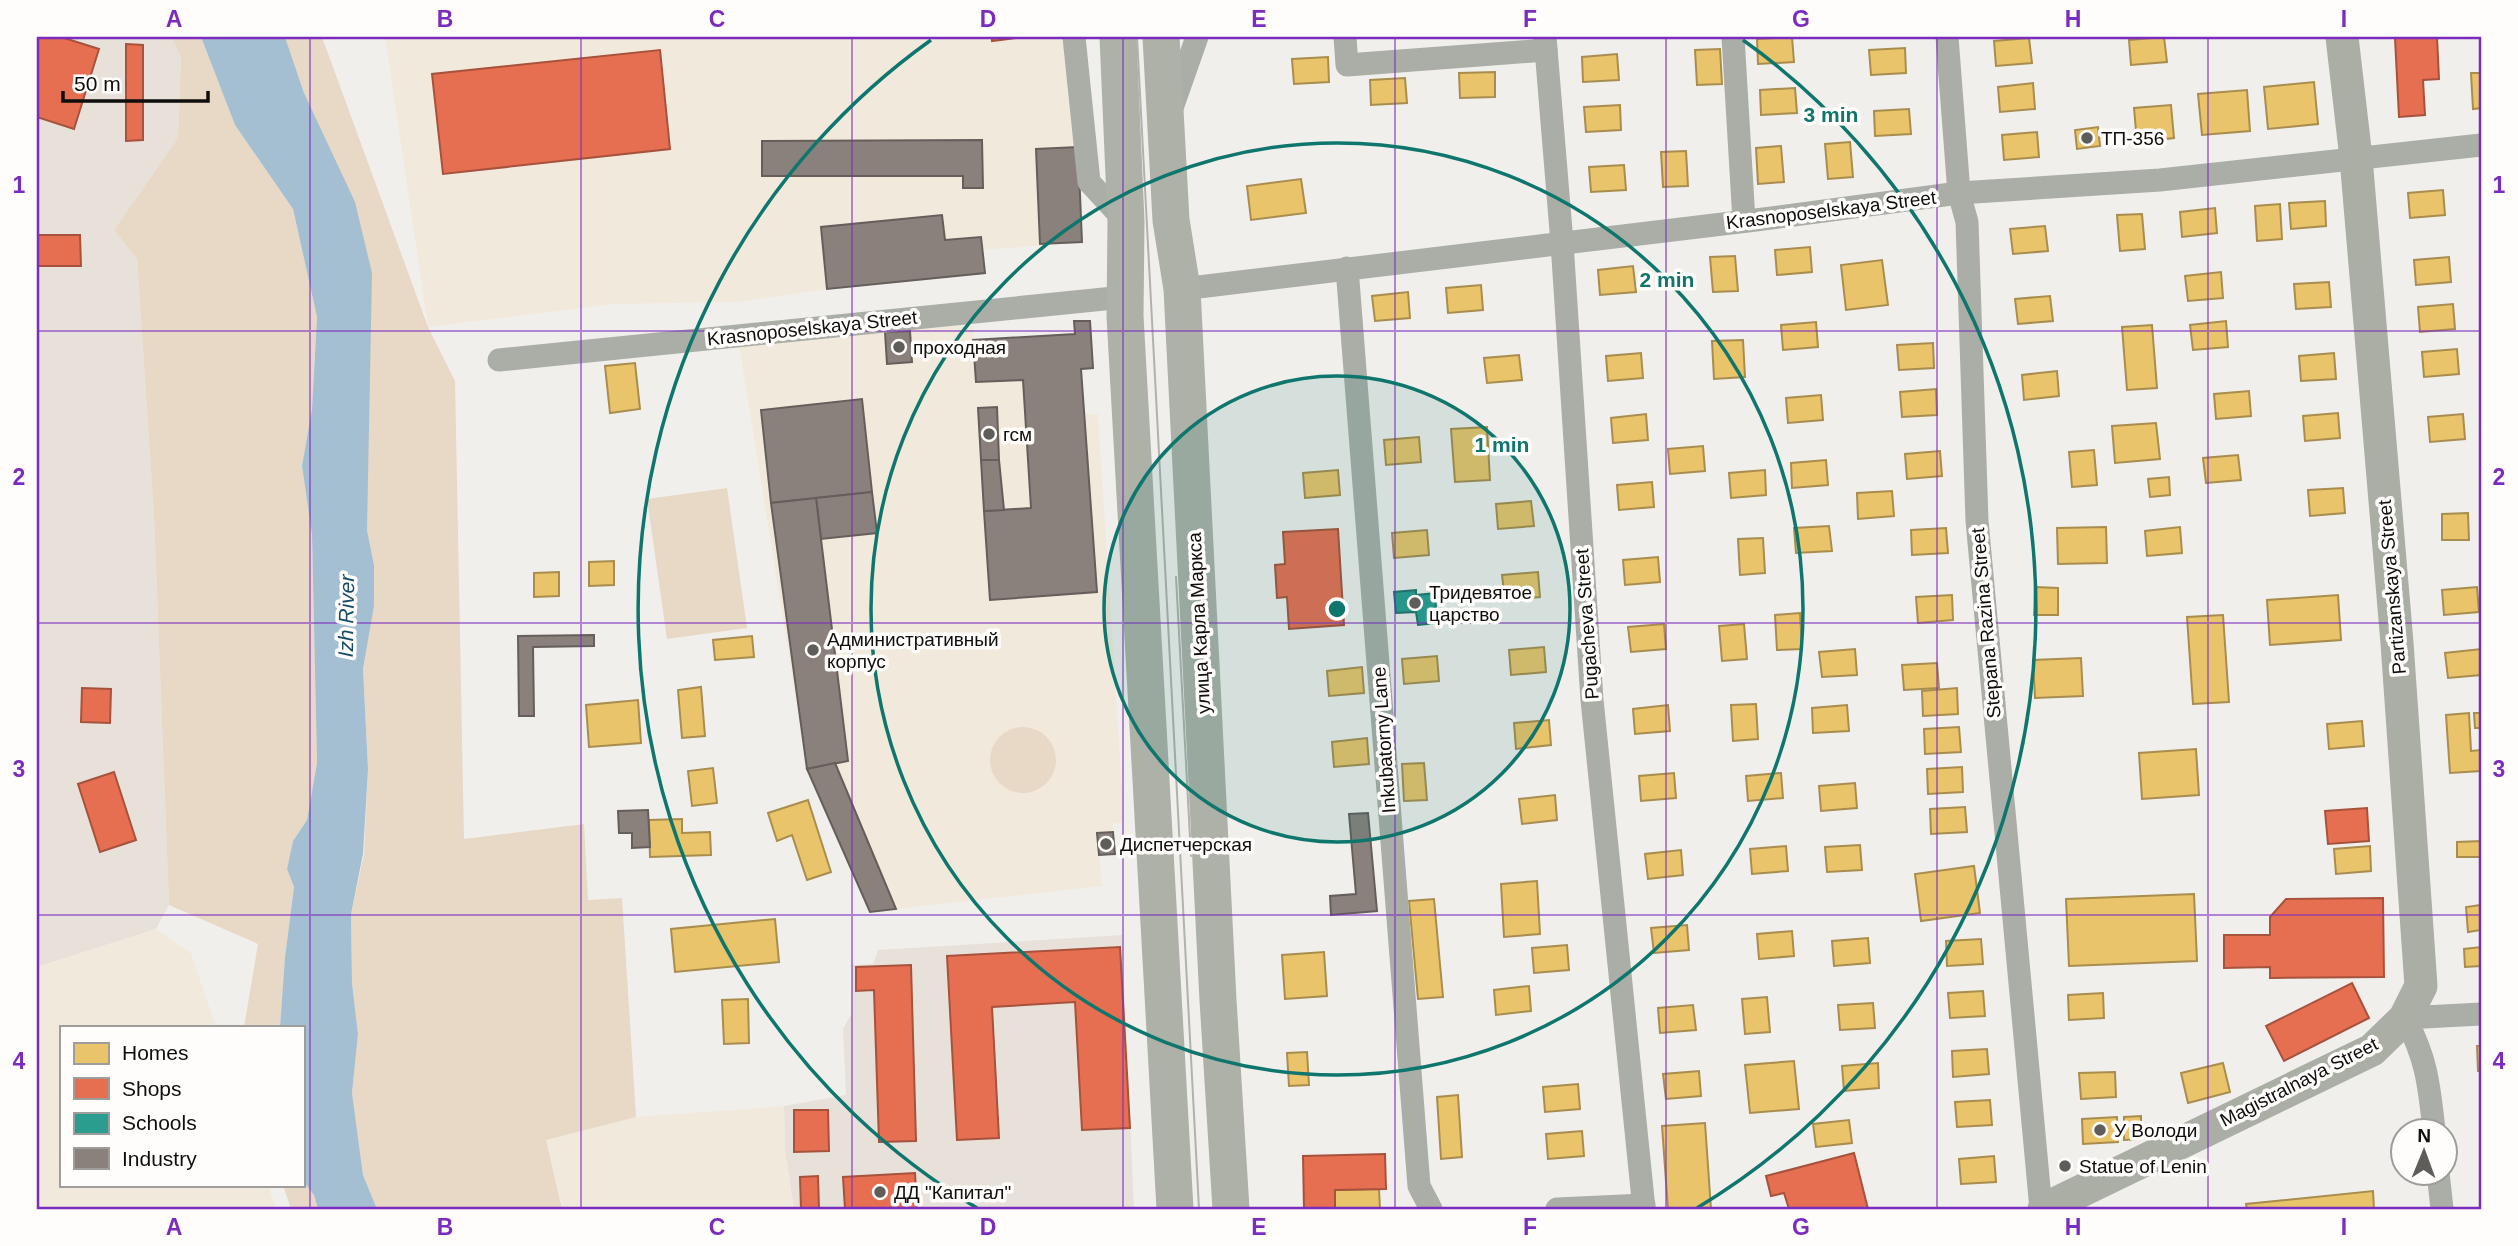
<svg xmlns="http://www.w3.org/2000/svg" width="2518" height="1246" viewBox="0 0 2518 1246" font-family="Arial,sans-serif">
<rect width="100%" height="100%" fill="#f1efec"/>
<g fill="#e7e1da">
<path d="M37,37H171L181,57L178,138L114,230L137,259L154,516L169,905L156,929L37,967Z"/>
<path d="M1122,935L1134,1209H794L785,1151L784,1106L846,1095L843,1029L852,1013V965L873,964L878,950Z"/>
</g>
<g fill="#f2e9dd">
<path d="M385,37H1067L1078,147L1082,242L983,250L985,273L828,289L739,302L615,304L428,327Z"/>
<path d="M1074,321H1090L1093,368L1081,369L1084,414H1098L1124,822L1113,824V832L1098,833L1102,886L870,912L807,769L739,345L951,325L974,326V340L1068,334L1075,333Z"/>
<path d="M156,929L191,953L216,1027H61V1185H268L276,1209H37V967Z"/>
<path d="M784,1106L785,1151L794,1209H563L545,1139L636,1117Z"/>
</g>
<g fill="#e8d8c6">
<path d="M171,37H201L235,125L293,209L317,317L312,409L302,466L312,535L317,763L307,820L293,841L287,869L294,887L285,957L280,1027H244L258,944L169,905L154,516L137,259L114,230L178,138L181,57Z"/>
<path d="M285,37H322L428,327L455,381L464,839L584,824L588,900L622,898L636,1117L546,1140L562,1209H377L363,1175L352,1093L358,1034L352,983L351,914L364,854L368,769L363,669L374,606V565L367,530L304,93Z"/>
<path d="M727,488L747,628L667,639L647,499Z"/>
<circle cx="1023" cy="760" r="33"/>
<path d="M303,1181L314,1195L318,1209H291L283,1185H303Z"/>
</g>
<path fill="#a3bfd1" d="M201,37H285L304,93L355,202L372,273L367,530L374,565V606L363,669L368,769L363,854L351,914L352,983L358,1034L352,1093L363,1175L377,1209H318L314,1195L303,1181V1027H280L285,957L294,887L287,869L293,841L307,820L317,763L312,535L302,466L312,409L317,317L293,209L235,125Z"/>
<g fill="#e9c46a" stroke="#a88d4e" stroke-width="2">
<path d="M1792,37L1794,62L1758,64L1757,39Z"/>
<path d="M2164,37L2167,62L2131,65L2129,40Z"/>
<path d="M2029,38L2032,63L1996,66L1994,41Z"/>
<path d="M1905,48L1906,73L1871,75L1869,50Z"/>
<path d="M1720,49L1722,84L1697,85L1695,50Z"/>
<path d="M1617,54L1619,80L1583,82L1582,57Z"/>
<path d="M1328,57L1329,82L1294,84L1292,59Z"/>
<path d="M1495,72V97L1460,98L1459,73Z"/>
<path d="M2471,73H2481V108L2473,109Z"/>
<path d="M1405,78L1407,103L1371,105L1370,80Z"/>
<path d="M2314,82L2318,124L2268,129L2264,87Z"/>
<path d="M2033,83L2035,109L2000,112L1998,87Z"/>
<path d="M1795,88L1797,113L1761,115L1760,90Z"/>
<path d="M2247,90L2250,131L2202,135L2198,94Z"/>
<path d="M1620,105L1621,130L1586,132L1584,107Z"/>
<path d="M2171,105L2174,138L2137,142L2134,108Z"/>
<path d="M1909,109L1911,134L1875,136L1874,111Z"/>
<path d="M2098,127L2100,146L2077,149L2075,130Z"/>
<path d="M2037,132L2039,157L2004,160L2002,135Z"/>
<path d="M1850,142L1853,177L1828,179L1825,144Z"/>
<path d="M1781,146L1784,182L1758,184L1756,148Z"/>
<path d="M1686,151L1688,186L1663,187L1661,152Z"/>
<path d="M1624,165L1626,190L1591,192L1589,167Z"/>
<path d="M1301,179L1306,213L1251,220L1247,186Z"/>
<path d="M2443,190L2445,215L2410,218L2408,193Z"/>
<path d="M2325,201L2326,226L2291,229L2289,203Z"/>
<path d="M2280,204L2282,239L2257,241L2255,206Z"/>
<path d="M2215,208L2217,233L2182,237L2180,212Z"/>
<path d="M2142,214L2145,249L2120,251L2117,215Z"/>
<path d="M2045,226L2048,251L2013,254L2010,229Z"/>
<path d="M1810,247L1812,272L1777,275L1775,250Z"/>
<path d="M1735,256L1738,291L1713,292L1710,257Z"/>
<path d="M2449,257L2451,282L2416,285L2414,260Z"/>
<path d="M1882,260L1888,305L1846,310L1841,265Z"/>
<path d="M1633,266L1636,292L1600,295L1598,270Z"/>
<path d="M2221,272L2223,298L2188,301L2185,276Z"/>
<path d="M2329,282L2331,307L2296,309L2294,284Z"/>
<path d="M1481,285L1483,310L1448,313L1446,288Z"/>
<path d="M1408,292L1410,318L1375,321L1372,296Z"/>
<path d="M2050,296L2053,321L2018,324L2015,299Z"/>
<path d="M2453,304L2455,329L2420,332L2418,307Z"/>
<path d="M2226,321L2228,347L2193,350L2190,325Z"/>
<path d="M1816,322L1818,347L1783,350L1781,325Z"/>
<path d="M2152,325L2157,388L2127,390L2122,327Z"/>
<path d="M1743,340L1745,377L1714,379L1712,341Z"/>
<path d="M1933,343L1934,368L1899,370L1897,345Z"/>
<path d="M2457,349L2459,374L2424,377L2422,352Z"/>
<path d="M1641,353L1643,378L1608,381L1606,356Z"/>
<path d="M2334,353L2336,379L2301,381L2299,356Z"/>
<path d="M1519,355L1522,380L1487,383L1484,358Z"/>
<path d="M635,363L640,409L610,413L605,366Z"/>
<path d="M2057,371L2059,396L2024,400L2022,375Z"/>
<path d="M1936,389L1937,415L1902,417L1900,392Z"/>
<path d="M2249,391L2251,416L2216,419L2214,394Z"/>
<path d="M1821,395L1823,420L1788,423L1786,398Z"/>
<path d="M2338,413L2340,438L2305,441L2303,416Z"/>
<path d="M1646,414L1648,440L1613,443L1611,418Z"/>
<path d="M2463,414L2465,439L2430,442L2428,417Z"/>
<path d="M2156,423L2160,459L2115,463L2112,426Z"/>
<path d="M1487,427L1490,480L1455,482L1451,429Z"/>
<path d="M1419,437L1421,462L1386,465L1384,440Z"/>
<path d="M1703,446L1705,471L1670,474L1668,449Z"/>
<path d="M2094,450L2097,485L2072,487L2069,452Z"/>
<path d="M1940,451L1942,476L1907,479L1905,454Z"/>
<path d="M2238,455L2241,480L2206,483L2203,458Z"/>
<path d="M1826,460L1828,485L1792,488L1791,463Z"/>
<path d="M1338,470L1340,495L1305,498L1303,473Z"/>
<path d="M1765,470L1766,495L1731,498L1729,473Z"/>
<path d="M2169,477L2170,495L2150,497L2148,479Z"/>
<path d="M1652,482L1654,507L1619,510L1617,485Z"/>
<path d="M2343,488L2345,513L2310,516L2308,490Z"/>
<path d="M1892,491L1894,516L1858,519L1857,493Z"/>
<path d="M1531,501L1534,526L1498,529L1496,504Z"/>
<path d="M2468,513L2469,540H2442V514Z"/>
<path d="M1829,526L1832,551L1796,553L1794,528Z"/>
<path d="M2106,527L2107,563L2058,564L2057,528Z"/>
<path d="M2180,527L2182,553L2147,556L2145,531Z"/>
<path d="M1946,528L1948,553L1912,555L1911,530Z"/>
<path d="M1427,530L1429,555L1394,558L1392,533Z"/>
<path d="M1763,538L1765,573L1740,575L1738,539Z"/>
<path d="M1658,557L1660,582L1625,585L1623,560Z"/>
<path d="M614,561V585L589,586V562Z"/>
<path d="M559,572V596L534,597V573Z"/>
<path d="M1538,572L1540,597L1505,600L1502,575Z"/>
<path d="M2035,587L2058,588V615H2034Z"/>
<path d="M2477,587L2479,612L2444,615L2442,590Z"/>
<path d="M1952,595L1953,620L1918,623L1916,597Z"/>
<path d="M2338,595L2341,640L2270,645L2267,600Z"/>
<path d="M1800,613L1802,649L1777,650L1775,615Z"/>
<path d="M2223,615L2229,702L2193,704L2187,617Z"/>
<path d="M1664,624L1666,649L1631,652L1628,627Z"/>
<path d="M1744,624L1747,659L1722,661L1719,626Z"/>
<path d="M752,636L754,657L715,660L713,640Z"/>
<path d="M1544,647L1546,672L1511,675L1509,650Z"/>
<path d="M1855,649L1857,675L1822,677L1819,652Z"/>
<path d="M2481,649V675L2448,678L2445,653Z"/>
<path d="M1437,656L1439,681L1404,684L1402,659Z"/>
<path d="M2081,658L2083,696L2035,698L2033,660Z"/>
<path d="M1937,663L1939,688L1904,690L1902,665Z"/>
<path d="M1362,667L1364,693L1329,696L1327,671Z"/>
<path d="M701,687L705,736L682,738L678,690Z"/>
<path d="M1957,688L1958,714L1923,716L1922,691Z"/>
<path d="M638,700L641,743L589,747L586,705Z"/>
<path d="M1756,704L1758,739L1733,741L1731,705Z"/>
<path d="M1668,705L1670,731L1635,734L1633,709Z"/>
<path d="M1847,705L1849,731L1813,733L1812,708Z"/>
<path d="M2469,713L2471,751L2481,750V771L2450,773L2446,715Z"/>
<path d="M2474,713H2481V728H2475Z"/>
<path d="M1549,720L1551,745L1516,749L1514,723Z"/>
<path d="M2362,721L2364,746L2329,749L2327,724Z"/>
<path d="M1959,727L1961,752L1925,754L1924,729Z"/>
<path d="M1367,738L1369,764L1334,767L1332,742Z"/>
<path d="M2196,749L2199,795L2142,799L2139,753Z"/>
<path d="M1424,763L1427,800L1404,801L1402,764Z"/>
<path d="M1962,767L1963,792L1928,794L1927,769Z"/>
<path d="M713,768L717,803L692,806L688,771Z"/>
<path d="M1674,773L1676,798L1641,801L1639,776Z"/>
<path d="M1781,773L1783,798L1748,801L1746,776Z"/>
<path d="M1855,783L1857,808L1821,811L1819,786Z"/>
<path d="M1555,795L1557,820L1522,824L1519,799Z"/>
<path d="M808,800L831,872L807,880L792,835L777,841L768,813Z"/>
<path d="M1965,807L1967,832L1931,834L1930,809Z"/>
<path d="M682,819V833L710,832L711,855L650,857L649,820Z"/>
<path d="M2481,841V857H2457V842Z"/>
<path d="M1860,845L1862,870L1827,872L1825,847Z"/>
<path d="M1786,846L1788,871L1752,874L1750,849Z"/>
<path d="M2370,846L2371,871L2336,874L2334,849Z"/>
<path d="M1681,850L1683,875L1648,879L1645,854Z"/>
<path d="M1974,866L1980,913L1921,921L1915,874Z"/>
<path d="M1537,881L1540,934L1504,937L1501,884Z"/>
<path d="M2194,894L2197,961L2069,966L2066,899Z"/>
<path d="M1434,899L1443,997L1418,999L1409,901Z"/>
<path d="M2481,905V930L2468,932L2466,907Z"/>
<path d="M775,919L779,962L675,972L671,929Z"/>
<path d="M1687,925L1689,950L1654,953L1651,928Z"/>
<path d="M1792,931L1794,956L1759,959L1757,934Z"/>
<path d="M1868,938L1870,963L1834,966L1832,941Z"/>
<path d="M1981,939L1983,964L1947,966L1946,941Z"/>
<path d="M1567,945L1569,970L1534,973L1532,948Z"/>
<path d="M2481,947V966L2465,967L2464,949Z"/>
<path d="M1324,952L1327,996L1285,999L1282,955Z"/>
<path d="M1529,986L1531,1011L1496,1015L1494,990Z"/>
<path d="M1983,991L1985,1016L1950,1018L1948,993Z"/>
<path d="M2103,993L2104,1018L2069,1020L2068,995Z"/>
<path d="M1767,997L1770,1032L1745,1034L1742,999Z"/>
<path d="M748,999L749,1043L724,1044L722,1000Z"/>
<path d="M1873,1003L1875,1028L1840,1030L1838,1005Z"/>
<path d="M1693,1005L1696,1030L1660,1033L1658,1008Z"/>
<path d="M2477,1046H2481V1071H2478Z"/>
<path d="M1987,1049L1989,1074L1953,1077L1952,1051Z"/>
<path d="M1307,1052L1309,1085L1289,1086L1287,1053Z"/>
<path d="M1794,1061L1799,1109L1750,1113L1745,1065Z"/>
<path d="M1878,1063L1879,1088L1844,1091L1842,1066Z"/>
<path d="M2223,1063L2230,1092L2188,1103L2181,1073Z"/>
<path d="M1699,1071L1701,1096L1666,1099L1663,1074Z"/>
<path d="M2115,1072L2116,1097L2081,1099L2079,1073Z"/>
<path d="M1578,1084L1580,1109L1545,1112L1543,1087Z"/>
<path d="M1458,1095L1462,1157L1441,1159L1437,1097Z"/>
<path d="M1990,1100L1992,1125L1957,1127L1955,1102Z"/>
<path d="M2141,1116V1139L2124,1140V1117Z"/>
<path d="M2117,1117L2118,1142L2083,1144L2082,1119Z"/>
<path d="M1849,1120L1852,1143L1816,1147L1813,1124Z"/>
<path d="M1705,1123L1711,1209H1668L1662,1126Z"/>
<path d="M1582,1131L1584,1156L1548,1159L1546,1134Z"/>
<path d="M1994,1156L1996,1182L1961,1184L1959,1159Z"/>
<path d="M1379,1189L1380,1209H1335V1190Z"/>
<path d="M2373,1191L2374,1209H2247L2246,1204Z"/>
</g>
<g fill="#e76f51" stroke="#a6523c" stroke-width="2">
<path d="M37,37H61L99,49L74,129L37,117Z"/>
<path d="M992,37H1023L992,41Z"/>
<path d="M2437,37L2439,79L2423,80L2425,115L2399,117L2395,38Z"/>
<path d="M126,44L143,45V140L126,141Z"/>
<path d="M660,50L670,149L443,174L432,74Z"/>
<path d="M37,235H80L81,266H37Z"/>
<path d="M1338,529L1344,625L1289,629L1287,597L1277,598L1275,565L1285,564L1283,532Z"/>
<path d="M82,688L111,689L110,723L81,722Z"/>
<path d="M114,772L136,840L100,852L78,784Z"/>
<path d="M2367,808L2369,841L2328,844L2325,811Z"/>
<path d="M2383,898L2384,977L2270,978V967L2224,968V935H2270V917L2286,899Z"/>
<path d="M1120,947L1130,1128L1082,1130L1075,1002L992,1007L999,1138L957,1140L947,956Z"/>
<path d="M911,965L916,1141L879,1142L874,990L856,991V967Z"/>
<path d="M2352,983L2369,1018L2284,1061L2266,1026Z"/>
<path d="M794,1110H828L829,1151L794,1152Z"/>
<path d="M1854,1153L1868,1209H1789L1784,1193L1771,1196L1766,1176Z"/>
<path d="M1385,1154L1386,1189L1335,1190V1209H1304L1303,1156Z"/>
<path d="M915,1173L917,1209H845L843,1177Z"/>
<path d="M818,1176L819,1209H801L800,1177Z"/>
</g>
<path fill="#2a9d8f" stroke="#227268" stroke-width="2" d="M1416,590V595L1435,593L1437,623L1418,625L1416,612L1396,613L1394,592Z"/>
<g fill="#8a817c" stroke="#655e5a" stroke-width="2">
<path d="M982,140L983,188H963V176H762V141Z"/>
<path d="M1078,147L1082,242L1040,244L1036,149Z"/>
<path d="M942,215L945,240L981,237L985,273L827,289L821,227Z"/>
<path d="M1074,321H1090L1093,368L1081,369L1097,592L990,600L984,511L1031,508L1023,380L976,382L973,340L1075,334Z"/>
<path d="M910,331L912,362L887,364L885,332Z"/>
<path d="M862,399L872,492L771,503L761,410Z"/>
<path d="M997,407L999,460H981L978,408Z"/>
<path d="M981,460H999L1004,510L984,511Z"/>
<path d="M872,492L877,533L821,539L816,498Z"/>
<path d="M816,498L848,761L807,769L771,503Z"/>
<path d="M594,635V646L533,647L534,716H519L518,636Z"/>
<path d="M835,763L896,909L870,912L807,769Z"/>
<path d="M648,810L650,847L632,848V833H619L618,811Z"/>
<path d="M1368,813L1377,911L1331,915L1330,896L1356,894L1349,814Z"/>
<path d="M1113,832L1115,854L1099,855L1097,833Z"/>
</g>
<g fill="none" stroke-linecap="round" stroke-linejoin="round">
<g stroke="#aaaea6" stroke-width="23">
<path d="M1074,37L1089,182L1126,222"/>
<path d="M1345,37L1347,65L1546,50"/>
<path d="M1545,37L1562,243L1592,700L1644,1209"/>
<path d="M1733,37L1744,221"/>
<path d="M1947,37L1959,193L1967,222L1977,521L2041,1209"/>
<path d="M1172,108L1197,37"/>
<path d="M1347,268L1419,1186L1431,1209"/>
<path d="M1182,289L1756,220L1959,193L2160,180L2481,145"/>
<path d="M499,360L1124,297"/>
<path d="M2434,1130C2429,1085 2427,1059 2405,1018L2481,1014"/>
<path d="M2438,1172L2442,1209"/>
<path d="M1557,1209L1644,1205"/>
</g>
<path stroke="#aaaea5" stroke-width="33" d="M2044,1209L2372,1050L2405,1018L2421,986L2397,643L2356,158L2342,37"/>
<g stroke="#adb1a7" stroke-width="37">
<path d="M1118,37L1126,222L1125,316L1175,1209"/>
<path d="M1161,37L1171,220L1182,289L1218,1000L1231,1209"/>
</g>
<g stroke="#b0b2ac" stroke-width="2">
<path d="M1137,37L1199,1209"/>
<path d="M1176,577L1191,856"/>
</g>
</g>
<path fill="none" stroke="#7b2cbf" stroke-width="2" stroke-opacity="0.55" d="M310,37V1209M581,37V1209M852,37V1209M1123,37V1209M1395,37V1209M1666,37V1209M1937,37V1209M2208,37V1209M37,331H2481M37,623H2481M37,915H2481"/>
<circle cx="1337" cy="609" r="233" fill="#0f766e" fill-opacity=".12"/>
<g fill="none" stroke="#0f766e" stroke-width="3.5">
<circle cx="1337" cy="609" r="233"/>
<circle cx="1337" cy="609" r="466"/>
<path d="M977 1208A699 699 0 0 1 931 40M1743 40A699 699 0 0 1 1697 1208"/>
</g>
<g fill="#5e5d5a" stroke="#fffdfb" stroke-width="2.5">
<circle cx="2087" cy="138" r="7"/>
<circle cx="899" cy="347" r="7"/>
<circle cx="989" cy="434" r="7"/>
<circle cx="1415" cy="603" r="7"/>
<circle cx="813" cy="650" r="7"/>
<circle cx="1106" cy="844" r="7"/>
<circle cx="2100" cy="1130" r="7"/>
<circle cx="2065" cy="1166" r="7"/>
<circle cx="880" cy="1192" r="7"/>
</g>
<g text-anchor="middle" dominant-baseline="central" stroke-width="7" stroke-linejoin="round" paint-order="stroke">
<g font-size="19" fill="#0f0e0c" stroke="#fffdfb" text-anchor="start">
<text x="2101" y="138">ТП-356</text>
<text x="913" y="347">проходная</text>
<text x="1003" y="434">гсм</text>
<text x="1429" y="592">Тридевятое<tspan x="1429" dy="22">царство</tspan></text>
<text x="827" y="639">Административный<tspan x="827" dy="22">корпус</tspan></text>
<text x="1120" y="844">Диспетчерская</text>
<text x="2114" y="1130">У Володи</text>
<text x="2079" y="1166">Statue of Lenin</text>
<text x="894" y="1192">ДД "Капитал"</text>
</g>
<g font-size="19" fill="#0f0e0c" stroke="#fffdfb">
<text transform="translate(1831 210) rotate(-7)">Krasnoposelskaya Street</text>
<text transform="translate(812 328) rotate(-6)">Krasnoposelskaya Street</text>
<text transform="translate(2392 587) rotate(-95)">Partizanskaya Street</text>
<text transform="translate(1199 623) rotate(-93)">улица Карла Маркса</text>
<text transform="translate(1986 623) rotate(-95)">Stepana Razina Street</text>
<text transform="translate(1587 624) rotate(-94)">Pugacheva Street</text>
<text transform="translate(1384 740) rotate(-94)">Inkubatorny Lane</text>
<text transform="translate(2299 1082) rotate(-27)">Magistralnaya Street</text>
</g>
<g font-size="21" font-style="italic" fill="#154b66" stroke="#fffdfb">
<text transform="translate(346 616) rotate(-89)">Izh River</text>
</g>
</g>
<circle cx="1337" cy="609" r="10" fill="#0f766e" stroke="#fffdfb" stroke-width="3.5"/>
<g font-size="21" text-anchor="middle" font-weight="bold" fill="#0f766e" stroke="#fffdfb" stroke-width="7" stroke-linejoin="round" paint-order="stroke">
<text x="1831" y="122">3 min</text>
<text x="1667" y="287">2 min</text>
<text x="1502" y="452">1 min</text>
</g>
<rect width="2518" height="1246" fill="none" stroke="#fffdfb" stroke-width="77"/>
<rect x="60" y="1026" width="245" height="161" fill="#fffdfb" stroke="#9f9d9b" stroke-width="2"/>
<rect x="74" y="1043" width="35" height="21" fill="#e9c46a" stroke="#9f9d9b" stroke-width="2"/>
<text x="122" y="1060" font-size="21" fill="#0f0e0c">Homes</text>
<rect x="74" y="1078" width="35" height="21" fill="#e76f51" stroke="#9f9d9b" stroke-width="2"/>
<text x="122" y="1096" font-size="21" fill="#0f0e0c">Shops</text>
<rect x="74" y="1113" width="35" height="21" fill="#2a9d8f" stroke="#9f9d9b" stroke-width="2"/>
<text x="122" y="1130" font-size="21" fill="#0f0e0c">Schools</text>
<rect x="74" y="1148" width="35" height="21" fill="#8a817c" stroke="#9f9d9b" stroke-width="2"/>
<text x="122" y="1166" font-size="21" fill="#0f0e0c">Industry</text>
<g transform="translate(2424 1152) rotate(1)"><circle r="33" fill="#fffdfb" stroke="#9f9d9b" stroke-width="2"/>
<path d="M0-5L12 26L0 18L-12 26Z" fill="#5e5d5a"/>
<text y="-10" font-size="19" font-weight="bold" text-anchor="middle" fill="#0f0e0c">N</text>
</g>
<path d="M63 91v10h145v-10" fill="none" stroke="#0f0e0c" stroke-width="3.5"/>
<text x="74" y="91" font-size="21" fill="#0f0e0c" stroke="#fffdfb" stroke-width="5" paint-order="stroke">50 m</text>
<rect x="38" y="38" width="2442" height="1170" fill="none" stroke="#7b2cbf" stroke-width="2.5"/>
<g font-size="23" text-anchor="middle" font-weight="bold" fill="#7b2cbf">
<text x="174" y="27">A</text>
<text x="445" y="27">B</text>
<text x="717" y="27">C</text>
<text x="988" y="27">D</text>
<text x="1259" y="27">E</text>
<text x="1530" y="27">F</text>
<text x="1801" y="27">G</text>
<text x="2073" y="27">H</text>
<text x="2344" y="27">I</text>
<text x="19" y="193">1</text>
<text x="2499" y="193">1</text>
<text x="19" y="485">2</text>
<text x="2499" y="485">2</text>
<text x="19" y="777">3</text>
<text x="2499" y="777">3</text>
<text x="19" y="1069">4</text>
<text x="2499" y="1069">4</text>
<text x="174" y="1235">A</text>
<text x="445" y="1235">B</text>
<text x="717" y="1235">C</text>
<text x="988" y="1235">D</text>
<text x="1259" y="1235">E</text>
<text x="1530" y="1235">F</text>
<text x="1801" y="1235">G</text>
<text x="2073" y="1235">H</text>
<text x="2344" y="1235">I</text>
</g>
</svg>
